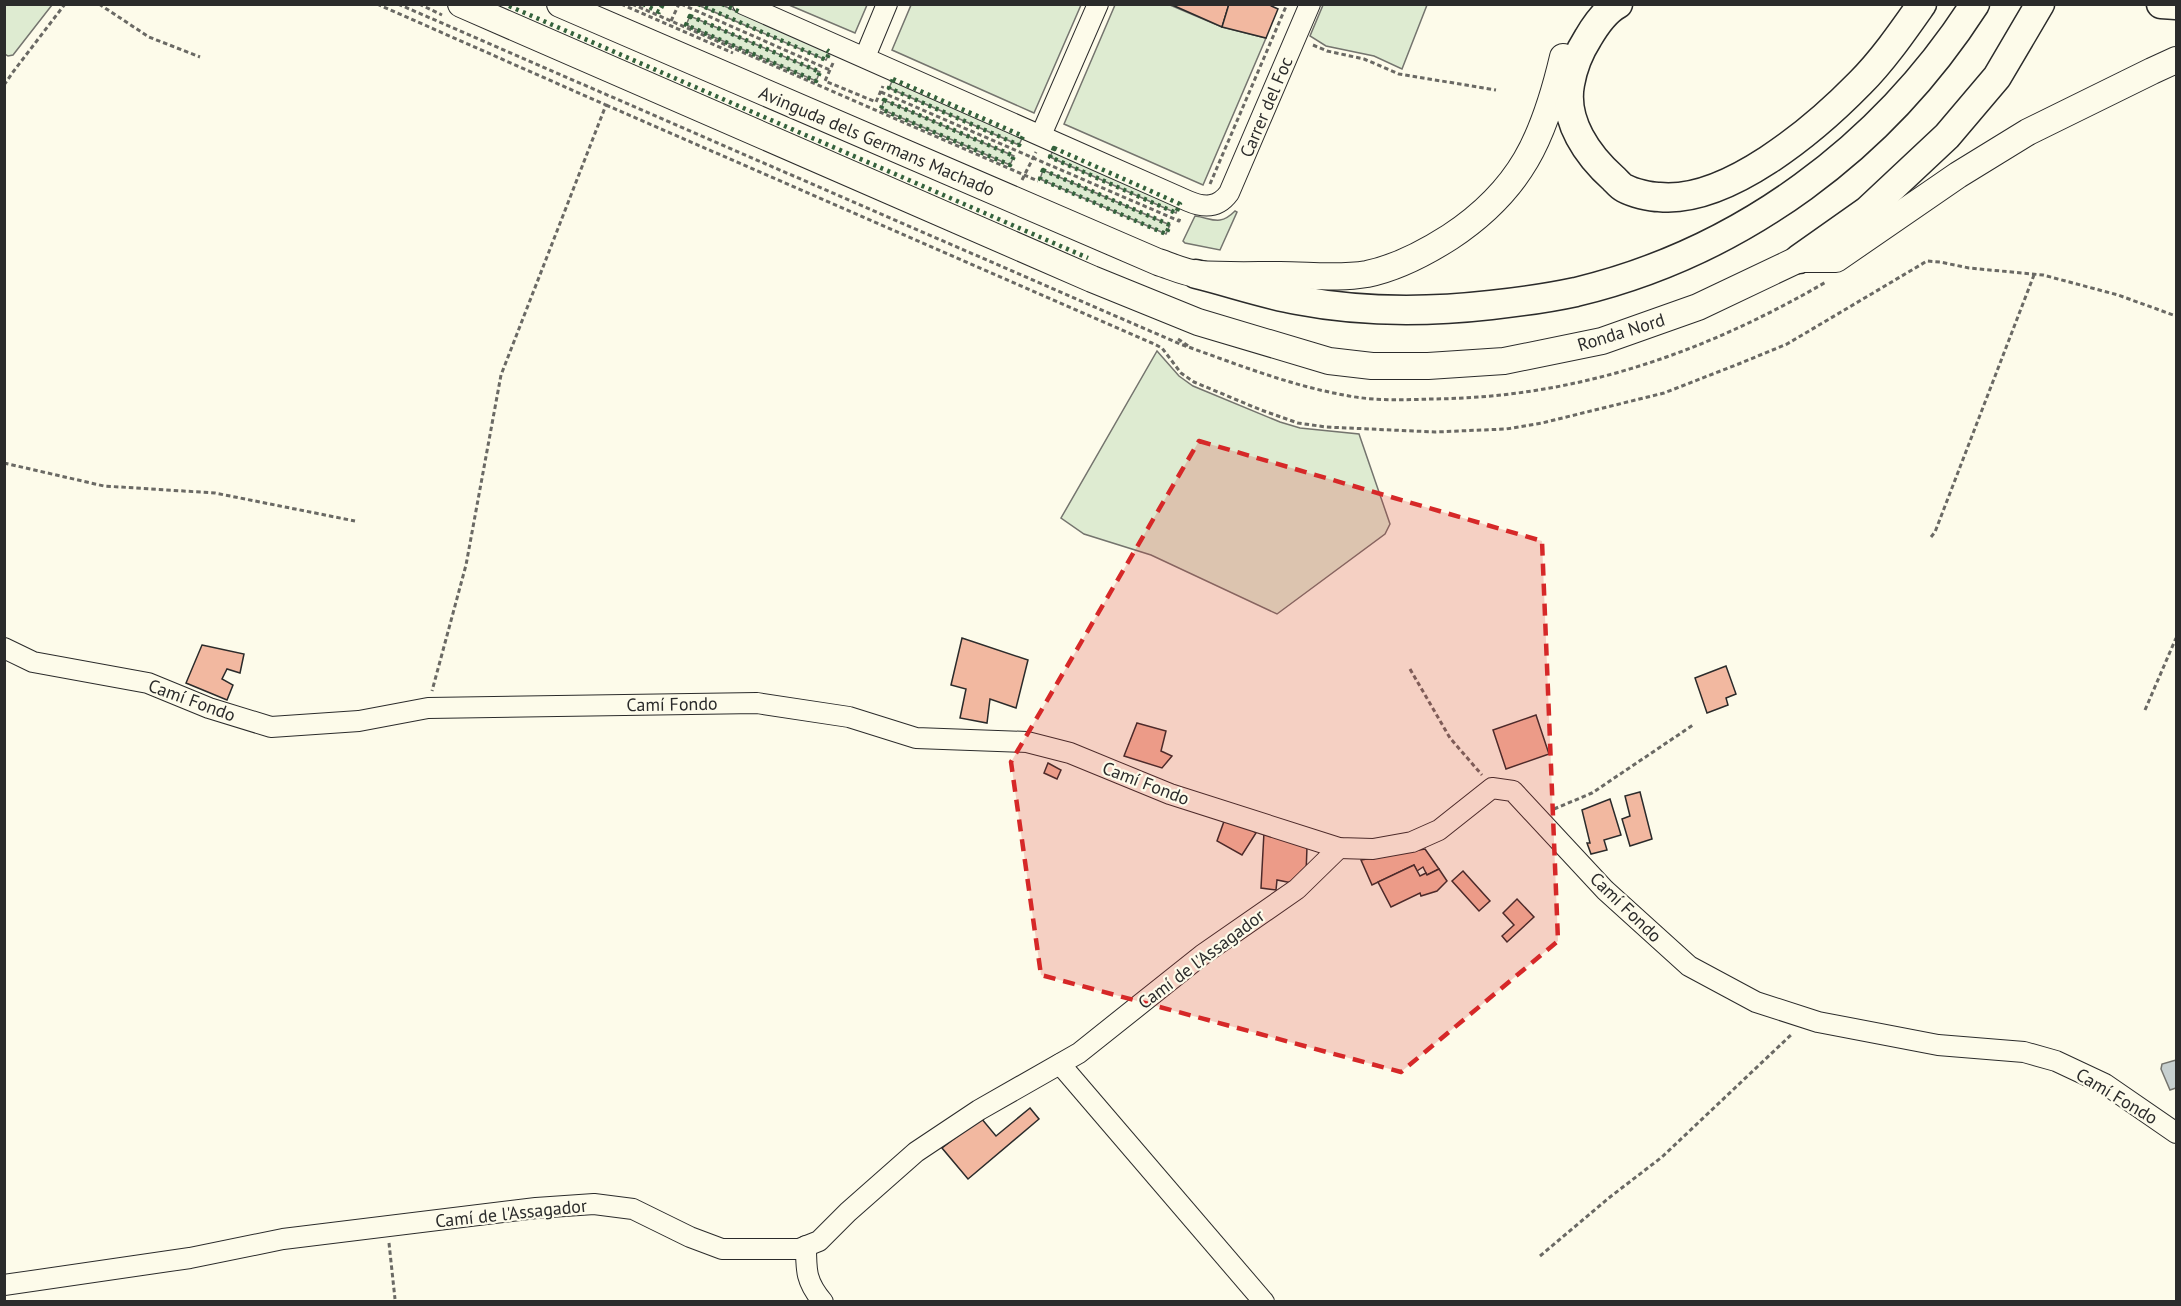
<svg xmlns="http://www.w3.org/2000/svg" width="2181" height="1306" viewBox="0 0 2181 1306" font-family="'PT Sans',sans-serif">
<rect width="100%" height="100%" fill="#fdfbea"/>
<g fill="#deebd1" stroke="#74746e" stroke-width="1.5">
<path d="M4,5H52L13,55L8,56L5,54Z"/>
<path d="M698,5H722L830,52L826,60Z"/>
<path d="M789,5H867L855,33Z"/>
<path d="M911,5V4L1081,5L1034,113L892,50Z"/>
<path d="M1115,5H1170L1222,27L1266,38L1203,185L1064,124Z"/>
<path d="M1323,5V4L1427,5L1402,69L1374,56L1326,46L1310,36Z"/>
<path d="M690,16L820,72L816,81L686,25Z"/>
<path d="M893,79L1023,136L1019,145L889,88Z"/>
<path d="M884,100L1014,156L1010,165L881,109Z"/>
<path d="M1054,148L1180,204L1176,213L1050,157Z"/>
<path d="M1043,170L1170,225L1166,234L1040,179Z"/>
<path d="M1235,211L1237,212L1220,250L1185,243L1183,241L1195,216C1212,218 1219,227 1235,211Z"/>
<path d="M1157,351L1179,376L1193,386L1280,422L1300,428L1359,434L1390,524L1385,534L1277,614L1151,555L1084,534L1061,518Z"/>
</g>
<path fill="#c7d0d0" stroke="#74746e" stroke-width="1.5" d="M2176,1060V1088L2170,1090L2161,1069L2162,1064Z"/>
<g fill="#f2b8a0" stroke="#2b2b2b" stroke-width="1.5">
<path d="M1170,4H1229L1222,27Z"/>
<path d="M1229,4H1267L1278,9L1266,38L1222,27Z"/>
<path d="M962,638L1028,660L1016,708L990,699L987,723L960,718L966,689L951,685Z"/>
<path d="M202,645L244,654L240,673L227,669L222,679L233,685L227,700L186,683Z"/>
<path d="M1726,666L1736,694L1726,698L1728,705L1707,713L1695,678Z"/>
<path d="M1536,715L1549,754L1506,769L1493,730Z"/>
<path d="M1137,723L1166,731L1161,751L1172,756L1162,768L1124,756Z"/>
<path d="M1048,763L1061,770L1057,779L1044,773Z"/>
<path d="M1640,792L1652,839L1630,846L1622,819L1630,816L1625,796Z"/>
<path d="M1610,799L1621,835L1604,840L1607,850L1591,854L1587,843H1590L1582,810Z"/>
<path d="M1227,813L1256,833L1242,855L1217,841Z"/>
<path d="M1264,832L1307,847L1306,874L1297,884L1277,880L1276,890L1261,888Z"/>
<path d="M1425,849L1439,869L1427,875L1423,867L1417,871L1414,865L1372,885L1361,860Z"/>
<path d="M1414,865L1420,876L1426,873L1427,875L1439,869L1447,881L1437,891L1421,896L1420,893L1391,907L1378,882Z"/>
<path d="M1463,871L1490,901L1479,911L1452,881Z"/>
<path d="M1517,899L1534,917L1507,942L1502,936L1514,925L1503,913Z"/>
<path d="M1030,1108L1039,1119L968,1179L942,1148L981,1118L996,1136Z"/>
</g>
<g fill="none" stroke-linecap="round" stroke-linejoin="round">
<g stroke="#2b2b2b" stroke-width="22">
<g id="minor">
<path d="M743,4L1188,201C1204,208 1218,208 1229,193L1310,4"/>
<path d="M865,57L887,4"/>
<path d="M1041,135L1098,4"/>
<path d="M4,648L33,662L148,683L209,708L271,727L359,721L428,708L757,703L849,717L916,738L1027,742L1070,753L1170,794L1339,848L1373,849L1412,842L1439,830L1492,788L1513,791L1605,890L1689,966L1756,1002L1818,1022L1938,1045L2024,1052L2056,1061L2105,1084L2176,1133"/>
<path d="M1060,1064L1264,1302"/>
<path d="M806,1246C806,1271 806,1282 823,1302"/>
<path d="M4,1285L190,1258L283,1239L536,1208L594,1204L633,1209L690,1237L722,1249H799L819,1241L848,1212L916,1152L979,1110L1079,1053L1202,955L1297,889L1339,848"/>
</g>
</g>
<g stroke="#2b2b2b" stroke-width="28">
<g id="major">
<path d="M461,4L1092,279L1198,322L1329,361L1372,366H1428L1504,361L1602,341L1698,307L1799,259H1836L1958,175L2028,132L2152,71L2176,60"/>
<path d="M560,4L1158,262C1171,266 1185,273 1198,274C1225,276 1253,275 1280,275C1309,275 1338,279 1367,274C1396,268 1425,253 1450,237C1521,190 1544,138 1563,57"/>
</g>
</g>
<g stroke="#2b2b2b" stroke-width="31">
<g id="highway">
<path d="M1618,4C1605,11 1595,26 1588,38C1579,52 1573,67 1570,84C1563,121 1588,156 1614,179C1617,182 1620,186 1624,188C1633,193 1650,197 1659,197C1727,204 1815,129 1860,83C1883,60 1903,31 1922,4"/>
<path d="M2161,4L2176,5"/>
<path d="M1799,259L1867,211L1947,136L1997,77L2040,4"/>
<path d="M1196,274C1229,282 1263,294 1297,300C1359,312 1429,312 1491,305C1519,302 1548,298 1576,292C1742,252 1883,147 1975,4"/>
</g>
</g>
<g stroke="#6a6964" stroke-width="3" stroke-dasharray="4.5 3" stroke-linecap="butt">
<path d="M99,4L149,37L200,57"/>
<path d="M377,4L606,105L501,375L466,565L432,691"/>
<path d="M398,4L1180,344C1234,363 1288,385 1344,395C1372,401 1402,400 1430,399C1575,398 1702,354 1826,282"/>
<path d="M419,4L442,15"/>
<path d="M621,4L733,53"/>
<path d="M632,4L1038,181"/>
<path d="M681,4L830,70"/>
<path d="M671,21L679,4"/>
<path d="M1313,45L1327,51L1364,59L1399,74L1496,90"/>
<path d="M833,63L825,81L876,102L883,86"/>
<path d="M4,85L13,72L65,4"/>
<path d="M881,92L1179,221L1180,218"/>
<path d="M606,105L1152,343L1162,348L1181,373L1194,382L1261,410L1298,423L1326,427L1435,432L1506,429L1542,423L1664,393L1741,363L1787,344L1927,261L1940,262L1969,268L2043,275L2118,295L2176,316"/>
<path d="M1022,180L1036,152"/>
<path d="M1210,184L1287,4"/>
<path d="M1178,339L1190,347"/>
<path d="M4,463L104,486L215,493L355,521"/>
<path d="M1931,537L1935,532L2034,275"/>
<path d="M1410,669L1450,738L1482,775"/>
<path d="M2145,710L2176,638"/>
<path d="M1554,809L1592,793L1693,725"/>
<path d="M389,1243L395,1299"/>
<path d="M1540,1256L1610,1197L1662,1157L1793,1033"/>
</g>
<use href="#minor" stroke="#fdfbea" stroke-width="20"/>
<use href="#major" stroke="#fdfbea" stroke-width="26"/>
<use href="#highway" stroke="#fdfbea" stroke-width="28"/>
<g stroke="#34623c" stroke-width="4.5" stroke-dasharray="3 4.5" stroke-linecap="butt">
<path d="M643,4L659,12L663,4"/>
<path d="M698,4L826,60L830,52L827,50"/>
<path d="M722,4L740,12"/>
<path d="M509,6L1088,258"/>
<path d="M690,16L820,72L816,81L686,25Z"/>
<path d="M893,79L1023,136L1019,145L889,88Z"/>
<path d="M884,100L1014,156L1010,165L881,109Z"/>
<path d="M1054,148L1180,204L1176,213L1050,157Z"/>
<path d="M1043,170L1170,225L1166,234L1040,179Z"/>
</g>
</g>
<path fill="#d62828" fill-opacity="0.2" stroke="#d62828" stroke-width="4.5" stroke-dasharray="12 8" stroke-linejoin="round" d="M1199,441L1542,541L1558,941L1401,1072L1041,975L1011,762Z"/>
<g text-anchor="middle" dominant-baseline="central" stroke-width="4.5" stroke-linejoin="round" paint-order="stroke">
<g font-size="18" fill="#2b2b2b" stroke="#fdfbea">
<text transform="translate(1266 107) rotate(-67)">Carrer del Foc</text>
<text transform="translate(877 141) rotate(23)">Avinguda dels Germans Machado</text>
<text transform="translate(1621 332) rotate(-17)">Ronda Nord</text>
<text transform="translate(192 700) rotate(20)">Camí Fondo</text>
<text transform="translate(672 704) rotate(-1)">Camí Fondo</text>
<text transform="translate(1146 783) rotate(21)">Camí Fondo</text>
<text transform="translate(1626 907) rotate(44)">Camí Fondo</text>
<text transform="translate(1201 959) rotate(-37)">Camí de l'Assagador</text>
<text transform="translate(2117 1096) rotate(31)">Camí Fondo</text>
<text transform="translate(511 1213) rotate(-6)">Camí de l'Assagador</text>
</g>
</g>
<rect width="2181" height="1306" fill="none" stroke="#2b2b2b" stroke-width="12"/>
</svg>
